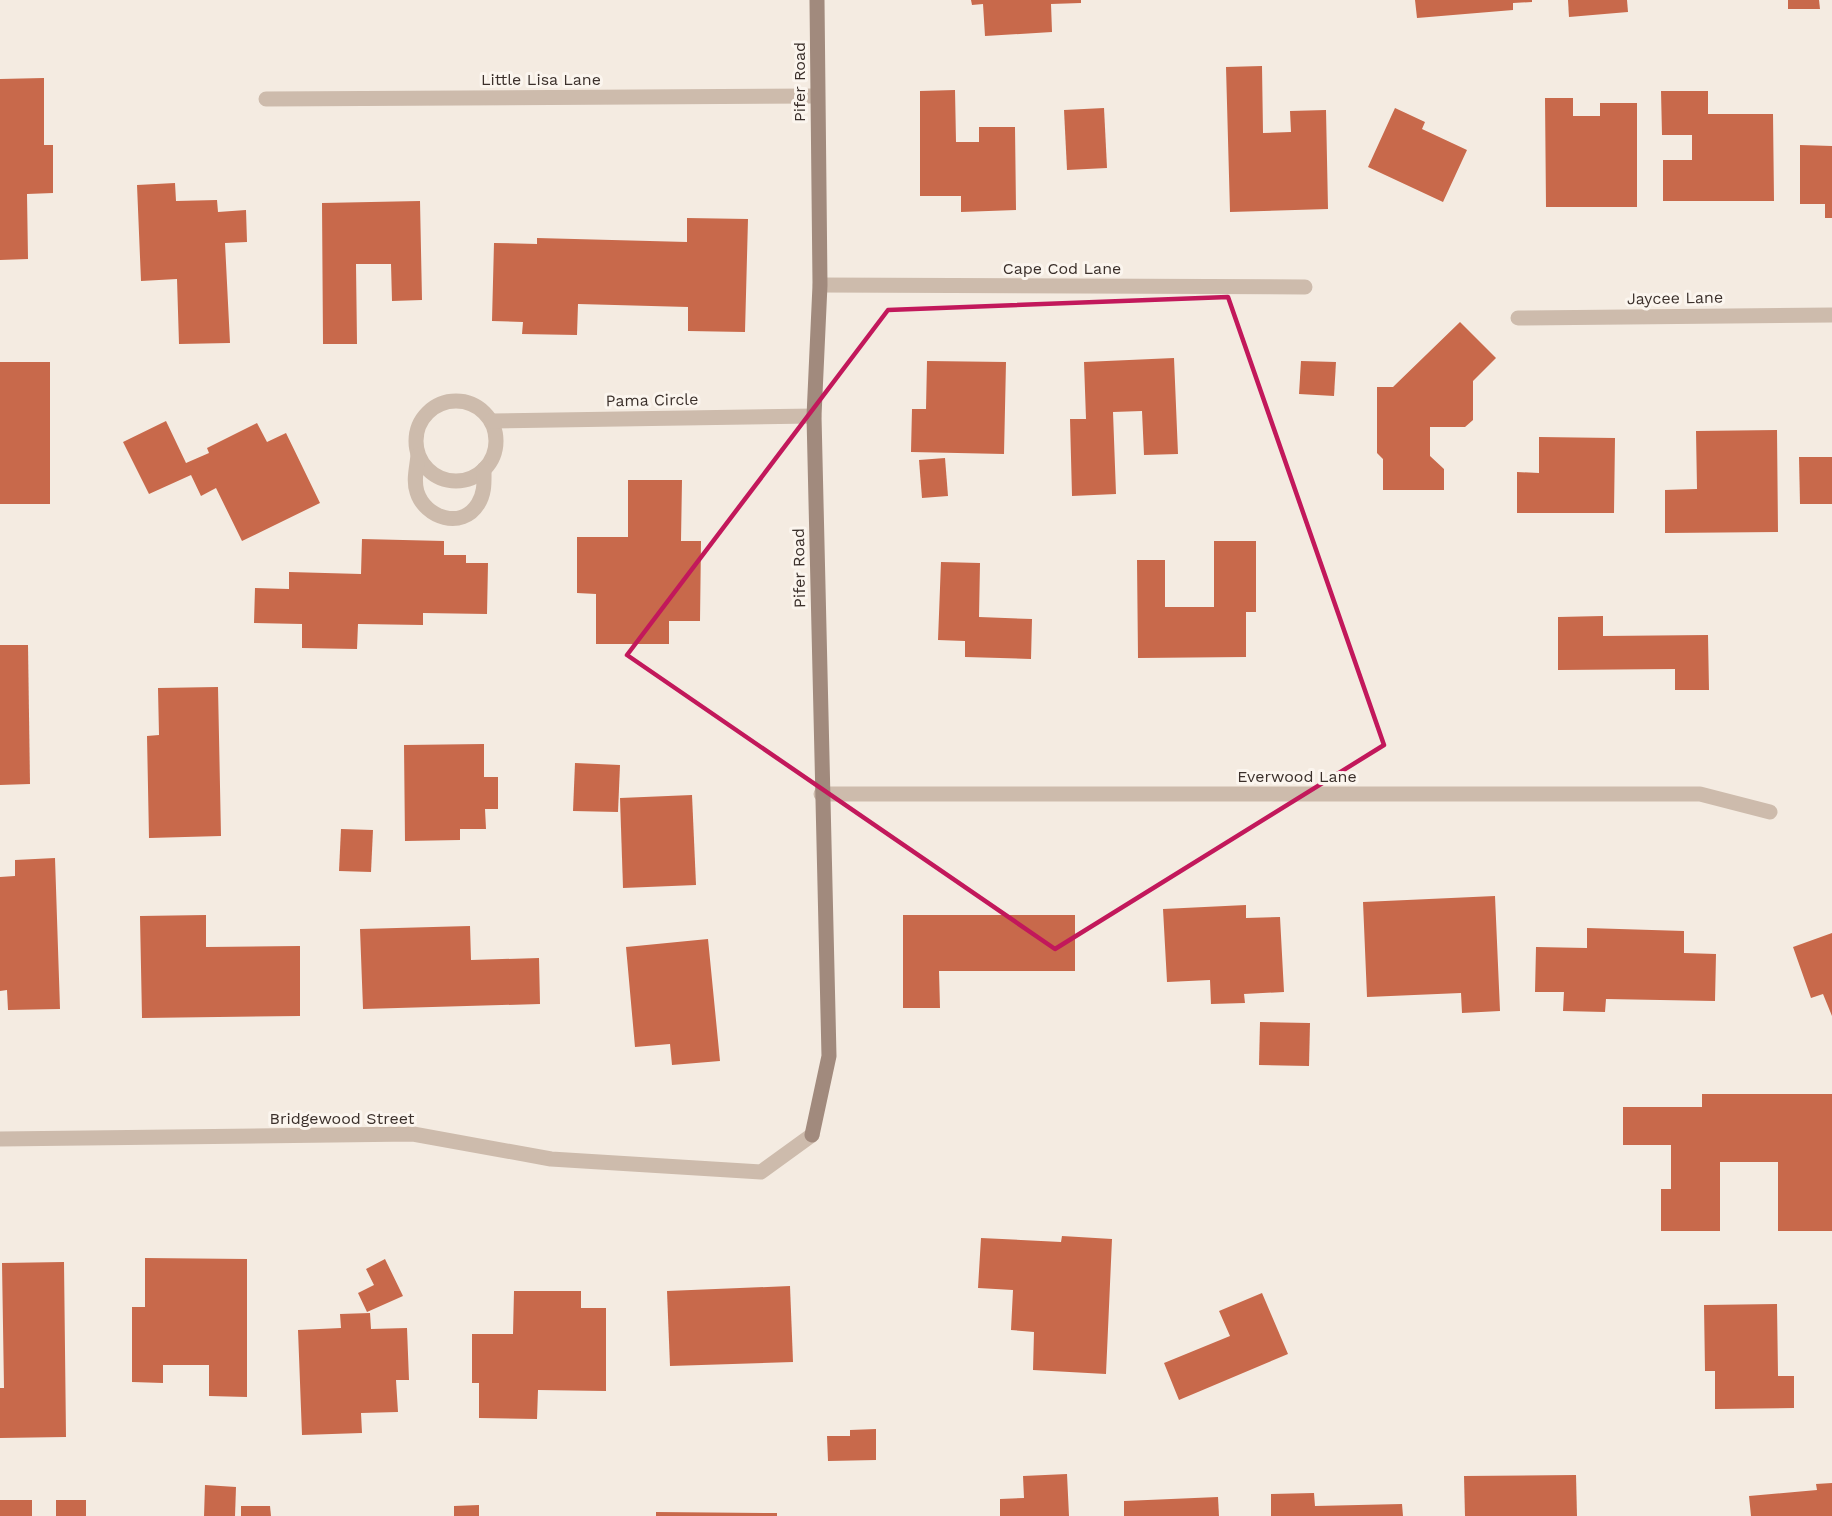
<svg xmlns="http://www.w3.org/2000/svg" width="1832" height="1516" viewBox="0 0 1832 1516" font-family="'Work Sans',sans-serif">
<rect width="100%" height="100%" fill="#f4ebe1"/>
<g fill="#c8694b">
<path d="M971,0H1081V3L1051,4L1052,32L985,36L983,4L972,5Z"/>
<path d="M1415,0H1532V2L1513,3V10L1417,18Z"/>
<path d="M1568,0H1627L1628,12L1569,17Z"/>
<path d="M1788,0H1819L1820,9H1788Z"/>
<path d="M1262,66L1263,133L1291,132L1290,111L1326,110L1328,209L1230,212L1226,67Z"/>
<path d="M44,78V145H53V193L27,194L28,259L0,260V79Z"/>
<path d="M955,90L956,142H979V127H1015L1016,210L961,212V196H920V91Z"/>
<path d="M1661,91H1708V114H1773L1774,201H1663V160H1692V135H1662Z"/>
<path d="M1545,98H1573V116H1600V103H1637V207H1546Z"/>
<path d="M1104,108L1107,168L1067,170L1064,110Z"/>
<path d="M1395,108L1425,122L1422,129L1467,150L1443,202L1368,167Z"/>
<path d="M1800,145L1832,146V218H1825V204H1800Z"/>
<path d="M175,183L176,201L217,200L218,212L246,210L247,242L225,243L230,343L179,344L177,279L141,281L137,185Z"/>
<path d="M420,201L422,300L392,301L391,264H356L357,344H323L322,203Z"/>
<path d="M687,218L748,219L745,332L688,331V307L578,304L577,335L522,334L523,322L492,321L494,243L537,244V238L687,242Z"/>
<path d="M1460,322L1496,358L1473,381V420L1465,427H1430V456L1444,469V490H1383V459L1377,453V387H1393Z"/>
<path d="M1174,358L1178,454L1144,455L1142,411L1113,412L1116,494L1072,496L1070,419H1086L1084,362Z"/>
<path d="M927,361L1006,362L1004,454L911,452L912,409H926Z"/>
<path d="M1301,361L1336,362L1334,396L1299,394Z"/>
<rect x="0" y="362" width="50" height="142"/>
<path d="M166,421L186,463L209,453L207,448L257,423L267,442L286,433L320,503L242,541L216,488L201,496L191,475L149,494L123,442Z"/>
<path d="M1777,430L1778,532L1665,533V490L1697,489L1696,431Z"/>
<path d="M1539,437L1615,438L1614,513H1517V472L1539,473Z"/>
<path d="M1799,457H1832V504H1800Z"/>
<path d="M945,458L948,496L922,498L919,460Z"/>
<path d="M628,480H682L681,541H701L700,621H669V644H596V594L577,593V537H628Z"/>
<path d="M362,539L444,541V555H466V563H488L487,614L423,613V625L358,624L357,649L302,648V624L254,623L255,588L289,589V572L361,574Z"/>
<path d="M1214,541H1256V612H1246V657L1138,658L1137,560H1165V607H1214Z"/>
<path d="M941,562L980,563L979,617L1032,619L1031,659L965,657V641L938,640Z"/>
<path d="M1603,616V636L1708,635L1709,690H1675V669L1558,670V617Z"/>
<path d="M0,645H28L30,784L0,785Z"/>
<path d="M218,687L221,836L149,838L147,736L159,735L158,688Z"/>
<path d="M484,744V777H498V809H485L486,829H460V840L405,841L404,745Z"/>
<path d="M575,763L620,765L618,812L573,811Z"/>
<path d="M692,795L696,885L623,888L620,798Z"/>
<path d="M341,829L373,830L371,872L339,871Z"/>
<path d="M55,858L60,1009L8,1010L7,990L0,991V877L15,876V860Z"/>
<path d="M1495,896L1500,1011L1462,1013L1461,993L1367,997L1363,902Z"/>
<path d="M1246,905V918L1280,917L1284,992L1244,994L1245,1003L1211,1004L1210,980L1167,982L1163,909Z"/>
<path d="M206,915V947L300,946V1016L142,1018L140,916Z"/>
<path d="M903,915H1075V971H939L940,1008H903Z"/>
<path d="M470,926L471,960L539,958L540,1004L363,1009L360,929Z"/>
<path d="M1587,928L1684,931V953L1716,954L1715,1001L1606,999L1605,1012L1563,1011L1564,992H1535L1536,947L1587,948Z"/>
<path d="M1832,933V1016L1823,994L1811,998L1793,947Z"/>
<path d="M708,939L720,1061L672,1065L670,1044L635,1047L626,947Z"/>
<path d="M1260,1022L1310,1023L1309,1066L1259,1065Z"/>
<path d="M1702,1094H1832V1231H1778V1162H1720V1231H1661V1189H1671V1145H1623V1107H1702Z"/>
<path d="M1062,1236L1112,1239L1106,1374L1033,1370L1034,1332L1011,1330L1013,1290L978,1288L981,1238L1061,1242Z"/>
<path d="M145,1258L247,1259V1397L209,1396V1365H163V1383L132,1382V1307H145Z"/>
<path d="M385,1259L403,1296L367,1312L358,1293L374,1285L366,1269Z"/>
<path d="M64,1262L66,1437L0,1438V1388H4L2,1263Z"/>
<path d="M790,1286L793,1362L670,1366L667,1291Z"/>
<path d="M514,1291H581V1308H606V1391L538,1390L537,1419L479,1418V1383H472V1334H513Z"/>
<path d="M1262,1293L1288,1354L1179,1400L1164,1363L1230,1336L1219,1311Z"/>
<path d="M1777,1304L1778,1376H1794V1408L1715,1409V1371H1705L1704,1305Z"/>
<path d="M370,1313L371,1329L407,1328L409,1380H396L398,1412L361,1413L362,1433L302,1435L298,1330L341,1328L340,1314Z"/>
<path d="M876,1429V1460L828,1461L827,1436H850V1430Z"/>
<path d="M1067,1474L1069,1516H1000V1499L1024,1498L1023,1476Z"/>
<path d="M1576,1475L1577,1516H1465L1464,1476Z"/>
<path d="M1832,1483V1516H1751L1749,1496L1817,1490L1816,1484Z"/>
<path d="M205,1485L236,1487L235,1516H204Z"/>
<path d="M1314,1493L1315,1506L1402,1504L1403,1516H1271V1494Z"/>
<path d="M1218,1497L1219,1516H1124V1501Z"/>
<rect x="0" y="1500" width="32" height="16"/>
<rect x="56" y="1500" width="30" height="16"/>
<path d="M479,1505V1516H454V1506Z"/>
<path d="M241,1506H270L271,1516H241Z"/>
<path d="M656,1512L777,1513V1516H656Z"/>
</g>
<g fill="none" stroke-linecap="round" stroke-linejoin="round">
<g stroke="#cdbbac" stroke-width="15">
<circle cx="456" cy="441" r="40"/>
<path d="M418,455C417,467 413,480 417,492C425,518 462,530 478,504C485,493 484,482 484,469"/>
</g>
<g stroke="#cdbbac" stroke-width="15">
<path d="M266,99L816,96"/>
<path d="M820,285L1305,287"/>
<path d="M1518,318L1832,315"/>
<path d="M491,421L814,416"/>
<path d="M821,794H1700L1770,812"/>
<path d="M0,1139L413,1134L551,1159L761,1172L812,1135"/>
</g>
<path stroke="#a18a7d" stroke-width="15" d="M812,1135L829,1056L814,416L820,285L817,0"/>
</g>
<path fill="none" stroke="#c2185b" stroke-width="4.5" stroke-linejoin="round" d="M1228,297L1384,745L1055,949L627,655L888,310Z"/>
<g text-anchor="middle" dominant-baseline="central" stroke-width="6" stroke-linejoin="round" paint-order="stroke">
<g font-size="16" fill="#3b302b" stroke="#fbf5ee">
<text x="541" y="79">Little Lisa Lane</text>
<text transform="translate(799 82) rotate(-90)">Pifer Road</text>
<text x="1062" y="268">Cape Cod Lane</text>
<text transform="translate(1675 298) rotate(-1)">Jaycee Lane</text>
<text transform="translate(652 400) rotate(-1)">Pama Circle</text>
<text transform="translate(799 568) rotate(-91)">Pifer Road</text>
<text x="1297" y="776">Everwood Lane</text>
<text x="342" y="1118">Bridgewood Street</text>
</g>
</g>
</svg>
